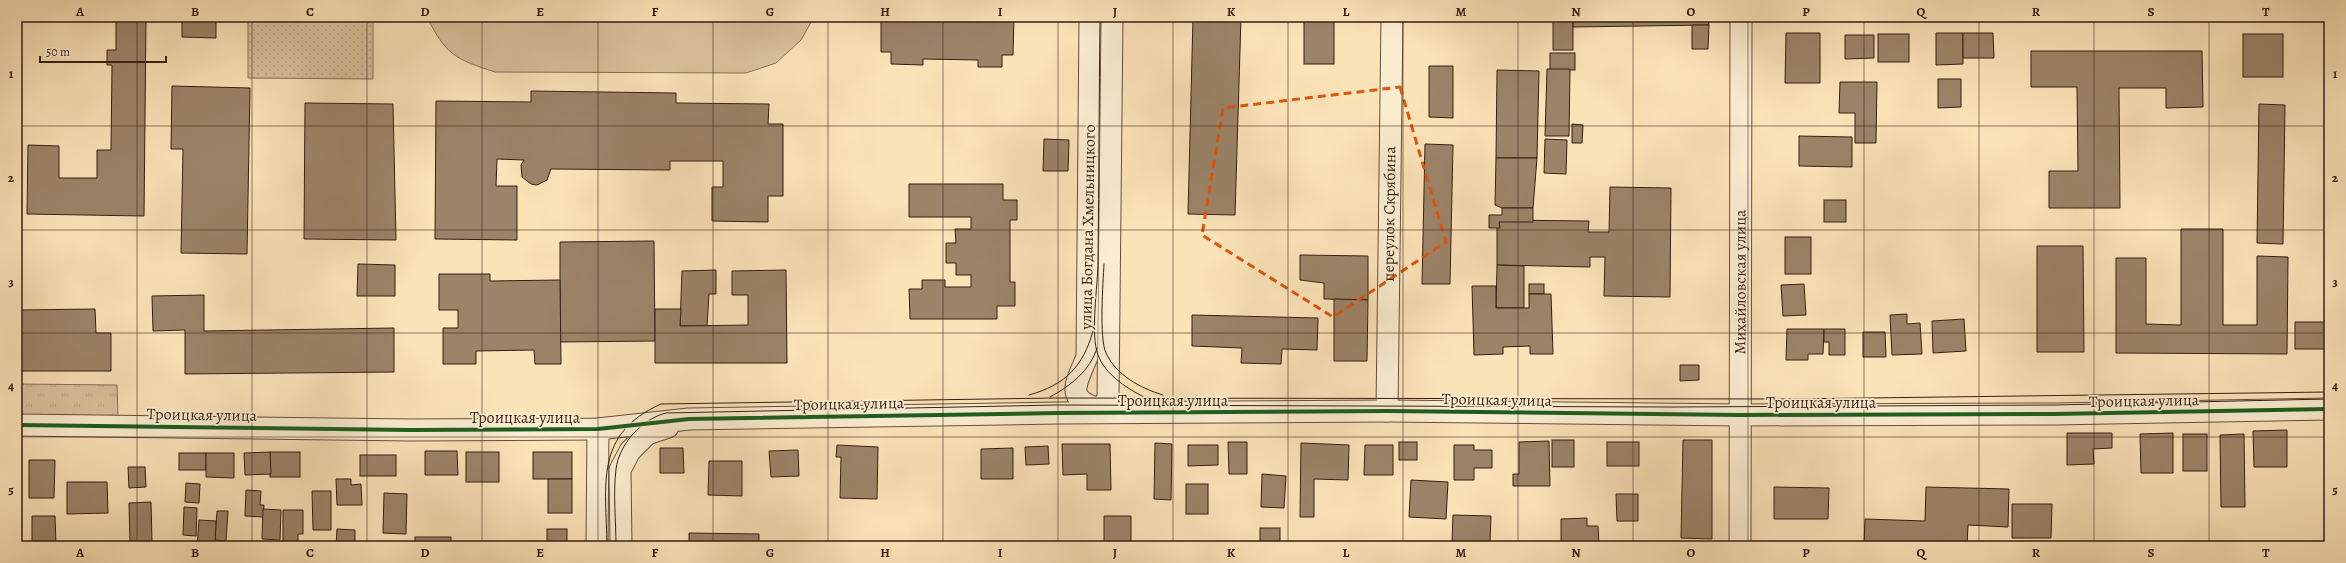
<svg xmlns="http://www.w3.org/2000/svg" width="2346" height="563" viewBox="0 0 2346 563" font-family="Alegreya,serif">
<defs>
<pattern id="grass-tufts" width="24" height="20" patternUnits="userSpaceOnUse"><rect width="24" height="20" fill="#d9c29c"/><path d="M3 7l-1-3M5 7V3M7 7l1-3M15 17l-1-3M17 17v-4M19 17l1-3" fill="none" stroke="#bba686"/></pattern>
<pattern id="park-dots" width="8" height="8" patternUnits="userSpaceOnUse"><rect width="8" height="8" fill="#d9c29c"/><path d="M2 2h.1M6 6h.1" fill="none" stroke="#bba686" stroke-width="1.8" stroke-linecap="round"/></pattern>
</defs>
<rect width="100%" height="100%" fill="#fbe3b8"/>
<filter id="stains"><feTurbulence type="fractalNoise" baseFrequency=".005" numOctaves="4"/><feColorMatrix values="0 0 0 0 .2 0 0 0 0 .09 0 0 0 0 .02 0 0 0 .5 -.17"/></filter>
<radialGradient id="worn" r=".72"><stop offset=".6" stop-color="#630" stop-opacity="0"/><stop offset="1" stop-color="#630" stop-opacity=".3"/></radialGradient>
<path fill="url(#grass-tufts)" stroke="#877058" d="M17,384L117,385L118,416L17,421Z"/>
<path fill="url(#park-dots)" stroke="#877058" d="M248,17H373V79L248,78Z"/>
<path fill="#d9c29c" stroke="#877058" d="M427,17H814L801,40L776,63L746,73L495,72C455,59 446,55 427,17Z"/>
<g fill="#9c8469" stroke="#351e14">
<path d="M116,17H146L144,216L27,214L28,145L59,146V178H97V150H111L112,65H107V50H116Z"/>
<path d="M182,17H216V38L182,37Z"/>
<path d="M881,17H1014L1013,55H1002V67H978V60L923,59V65L891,64V52H881Z"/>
<path d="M1193,17H1241L1235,215L1188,214Z"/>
<rect x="1304" y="17" width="30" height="47"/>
<rect x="1553" y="17" width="20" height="33"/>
<path d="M1573,17H1708L1709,25L1573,27Z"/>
<path d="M1692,25H1709L1708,49H1692Z"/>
<path d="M1786,33H1820V83H1785Z"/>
<path d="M1936,33H1963V64L1936,65Z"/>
<path d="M1963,33H1993L1994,58H1963Z"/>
<rect x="1878" y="34" width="31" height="28"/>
<rect x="2243" y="34" width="40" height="43"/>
<path d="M1845,35H1874V58L1845,59Z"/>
<path d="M2031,51H2202L2203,107L2166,108V88H2119L2120,208H2049V171H2078L2077,87H2031Z"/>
<rect x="1550" y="53" width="25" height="17"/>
<path d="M1429,66H1453V118L1429,117Z"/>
<path d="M1547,69H1570L1569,136H1545Z"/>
<path d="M1497,70L1539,71L1537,158H1496Z"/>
<path d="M1938,79H1961V107L1938,108Z"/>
<path d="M1840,82H1877L1876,143H1855V113H1839Z"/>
<path d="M172,86L250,88L247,254L181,253L183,149H171Z"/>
<path d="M531,91L676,93V103L769,104L768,124H783V196H768V222L712,221V187H723V161H670V170L551,169L547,180L537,185L531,184L522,177L521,165L524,160L497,159L496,186H517V240L435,239L436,101L531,102Z"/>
<path d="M305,103L393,104L396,240L304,239Z"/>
<path d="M2259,104L2285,105L2283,244L2257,243Z"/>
<path d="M1572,124L1583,125L1582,143H1572Z"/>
<path d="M1799,136L1852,137V167L1799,166Z"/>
<path d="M1044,139L1069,140L1068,171H1043Z"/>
<path d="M1545,139L1567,140L1566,174L1544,173Z"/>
<path d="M1425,144L1453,145L1450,284H1422Z"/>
<path d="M1496,158H1537L1533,208H1502L1495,205Z"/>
<path d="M909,184H1003V200H1017V220H1010V282H1015V306H997V319H910L909,289H922V280H945V287H971V275H956V263H946V243H956L955,229H971V217H909Z"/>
<path d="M1610,187L1671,188L1670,297L1604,296L1605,257H1590V267L1497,265V220L1589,221L1588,232H1609Z"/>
<rect x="1824" y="200" width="22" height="22"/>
<path d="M1502,208H1533V222H1499L1500,228H1489V215H1502Z"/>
<path d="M2181,229H2223V325H2257V256L2288,257L2287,354L2116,353V258H2146V324L2181,325Z"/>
<rect x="1785" y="237" width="26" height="37"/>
<path d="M654,241L655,341L560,342V242Z"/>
<path d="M2037,246H2083L2084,352H2037Z"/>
<path d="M1300,255L1368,256V300L1324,299V283L1300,280Z"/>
<path d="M358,264L395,265V296H357Z"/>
<path d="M1497,265L1524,266V308H1496Z"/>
<path d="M716,270V294H709L707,326H680L682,271Z"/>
<path d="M786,270L787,363H655V309H681L680,326L748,325V295H732V271Z"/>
<path d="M439,274H490V281L560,280L561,364H535L534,350L476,351V364H443V328H458V310H439Z"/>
<rect x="1529" y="284" width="15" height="10"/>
<path d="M1804,284L1806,315L1783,316L1781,285Z"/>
<path d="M1472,286H1496V308H1529V294H1551L1553,354H1530V346L1503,347V354L1474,355Z"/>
<path d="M204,295V331L394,328V372L185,374V330L153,331L152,296Z"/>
<path d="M1334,299L1368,300L1367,361H1334Z"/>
<path d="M95,309L96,333H111V371H17V310Z"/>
<path d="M1907,314V324L1920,323L1922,354L1892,355L1890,315Z"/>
<path d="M1192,315L1318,318L1317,350L1282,349L1281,364L1241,363L1242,348L1192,346Z"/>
<path d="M1964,319L1966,351L1933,353L1932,321Z"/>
<path d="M2295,322H2325L2326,349H2295Z"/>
<path d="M1787,329H1824L1823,354H1808V360H1786Z"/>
<path d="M1824,329H1845V355H1829V342H1824Z"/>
<path d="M1863,332H1885L1886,357H1863Z"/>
<path d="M1680,365H1699V380L1680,381Z"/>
<path d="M2287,430V467H2254L2253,431Z"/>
<path d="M2067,433H2112V448L2093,449L2094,464L2067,465Z"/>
<path d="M2173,433V473H2141L2140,434Z"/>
<rect x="2183" y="434" width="24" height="37"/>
<path d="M2244,434L2245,507H2221L2220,435Z"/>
<rect x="1552" y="440" width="22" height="27"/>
<path d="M1683,440H1712V539L1681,538Z"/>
<path d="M1549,441L1550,486H1513V474H1519V442Z"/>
<path d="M1228,442H1247V474H1229Z"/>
<rect x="1399" y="442" width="18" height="18"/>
<rect x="1607" y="442" width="32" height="24"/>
<path d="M1155,443L1172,444L1171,500L1154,499Z"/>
<path d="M1301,443L1349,445L1348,480L1314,479V517H1300Z"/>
<path d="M1062,444H1110L1111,490H1087V474L1063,475Z"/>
<path d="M837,445L878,447L877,499L840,498L841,457H836Z"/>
<path d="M1188,445H1218V465L1188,466Z"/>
<path d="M1365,445H1393V475H1364Z"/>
<path d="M1454,445H1474V450H1492V468H1474V480H1454Z"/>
<path d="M1048,446L1049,464L1026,465L1025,447Z"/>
<path d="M660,448H683L684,473H660Z"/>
<path d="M1013,448V479H981V449Z"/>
<path d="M798,450L799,476L771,477L769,451Z"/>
<path d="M2325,450H2329V490H2326Z"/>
<path d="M425,451H457L458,475H425Z"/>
<rect x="270" y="452" width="30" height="25"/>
<path d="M270,452L271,474L245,475L244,453Z"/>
<rect x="466" y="452" width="33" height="30"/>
<rect x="533" y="452" width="39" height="27"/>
<rect x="179" y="453" width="27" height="17"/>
<path d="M206,453H234V478L206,477Z"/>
<rect x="360" y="455" width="36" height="21"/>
<path d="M29,460H55L54,498H29Z"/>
<path d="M709,461H742V496L708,495Z"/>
<path d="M128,467H145L146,487L129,488Z"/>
<path d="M1262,474L1286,476L1284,508L1261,507Z"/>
<path d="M336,479H351V485L361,484L362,505H337Z"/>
<rect x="548" y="479" width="24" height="34"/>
<path d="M1411,480L1448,482L1446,519L1409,517Z"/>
<path d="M67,482H107L108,513L67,514Z"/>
<path d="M186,483L200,484L199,503L185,502Z"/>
<rect x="1186" y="484" width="22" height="30"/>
<path d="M1774,487L1829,488L1828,519H1774Z"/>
<path d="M1926,487L2009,489L2008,527L1968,525L1967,546H1864L1865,519L1925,521Z"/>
<path d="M246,490L261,491L260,505H264L263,517L245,516Z"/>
<path d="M312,491H331V530H313Z"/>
<path d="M384,493L407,494L406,534L383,533Z"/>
<path d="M1616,494H1638V521H1617Z"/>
<path d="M151,502L152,542L130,543L129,503Z"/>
<path d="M2012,504H2052L2051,538H2012Z"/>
<path d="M184,507L197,508L196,536L183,535Z"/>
<path d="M263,509L281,510L280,540L262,539Z"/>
<path d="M283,510H303V534H298V543H283Z"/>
<path d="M217,511H228L226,541L215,540Z"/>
<path d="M1453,515L1491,516L1490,543L1452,542Z"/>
<path d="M32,516H55L56,545H32Z"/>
<path d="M1104,516H1131V545L1104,546Z"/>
<path d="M1587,518V526H1598L1599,546H1561V519Z"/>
<path d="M199,520L216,521L215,546H197Z"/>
<rect x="1260" y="528" width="20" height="18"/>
<path d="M337,529L355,530V546H336Z"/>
<rect x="547" y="529" width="20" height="17"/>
<path d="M689,533L759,534V546H689Z"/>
<rect x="415" y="537" width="36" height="9"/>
</g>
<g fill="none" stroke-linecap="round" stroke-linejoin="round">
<g stroke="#664f3d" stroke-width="23">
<g id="minor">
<path d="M1090,17L1087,357C1074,388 1065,399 1104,411"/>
<path id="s1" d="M1387,411L1392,17"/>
<path d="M1085,412L1100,410L1108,398L1112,17"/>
<path d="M17,425L411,430L598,429L689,419L1058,413L1387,411L1740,415L2054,414L2329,409"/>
<path d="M597,546L598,429"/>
<path d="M621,546L620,470L630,451L647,434L668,427"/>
<path id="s2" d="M1740,546L1741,17"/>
</g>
</g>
<use href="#minor" stroke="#fcedd1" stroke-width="21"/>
<g stroke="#351e14" stroke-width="1">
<path d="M1100,17C1099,98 1099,179 1098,261C1098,285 1090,334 1098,355C1105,374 1126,388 1144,397"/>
<path d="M1104,264C1103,283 1099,338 1106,353C1116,375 1140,388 1163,395"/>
<path d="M1029,395C1065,385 1083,367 1093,331"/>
<path d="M1050,397C1070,386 1090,371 1097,348"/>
<path d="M607,546C606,484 594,434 661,404L1055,398L1790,399L2329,392"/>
<path d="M616,546C616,521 613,494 616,469C619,444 642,419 666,413L1057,405L1673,407L2054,405L2329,399"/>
</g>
<g stroke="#fcedd1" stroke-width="6">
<path id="cycleway" d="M17,425L411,430L598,429L689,419L1058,413L1387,411L1740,415L2054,414L2329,409"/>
</g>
<use href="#cycleway" stroke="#1b5e20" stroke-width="4"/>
</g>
<path fill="none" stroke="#df560c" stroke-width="3" stroke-dasharray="8 5" stroke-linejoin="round" d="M1400,87L1446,242L1333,317L1202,235L1223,108Z"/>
<path fill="none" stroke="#351e14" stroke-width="1" stroke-opacity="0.55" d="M137,17V546M252,17V546M367,17V546M482,17V546M598,17V546M713,17V546M828,17V546M943,17V546M1058,17V546M1173,17V546M1288,17V546M1403,17V546M1518,17V546M1633,17V546M1748,17V546M1864,17V546M1979,17V546M2094,17V546M2209,17V546M17,126H2329M17,230H2329M17,333H2329M17,437H2329"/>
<g text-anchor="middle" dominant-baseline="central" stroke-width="3.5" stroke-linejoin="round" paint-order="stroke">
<g font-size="16" fill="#351e14" stroke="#fcedd1">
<text stroke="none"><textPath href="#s1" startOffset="197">переулок Скрябина</textPath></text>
<text transform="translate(1088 227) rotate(-89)">улица Богдана Хмельницкого</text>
<text stroke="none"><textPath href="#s2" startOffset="264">Михайловская улица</textPath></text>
<text transform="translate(1497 400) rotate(1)">Троицкая улица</text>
<text x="1173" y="401">Троицкая улица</text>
<text transform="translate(2144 401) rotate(-1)">Троицкая улица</text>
<text x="1821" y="403">Троицкая улица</text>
<text transform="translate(849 404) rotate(-1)">Троицкая улица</text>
<text transform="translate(202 415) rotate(1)">Троицкая улица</text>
<text x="525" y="418">Троицкая улица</text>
</g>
</g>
<rect width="2346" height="563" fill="none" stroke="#fbe3b8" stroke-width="44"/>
<path d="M40 56v6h126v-6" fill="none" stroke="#351e14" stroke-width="2"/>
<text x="46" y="56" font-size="12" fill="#351e14" stroke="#fcedd1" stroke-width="3" paint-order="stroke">50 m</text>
<rect x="22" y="22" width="2302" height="519" fill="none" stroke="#351e14" stroke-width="1.5"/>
<g font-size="13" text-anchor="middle" font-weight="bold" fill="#351e14">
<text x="80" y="16">A</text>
<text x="195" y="16">B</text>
<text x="310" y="16">C</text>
<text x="425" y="16">D</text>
<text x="540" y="16">E</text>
<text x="655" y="16">F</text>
<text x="770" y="16">G</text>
<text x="885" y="16">H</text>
<text x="1000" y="16">I</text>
<text x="1115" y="16">J</text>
<text x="1231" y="16">K</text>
<text x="1346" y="16">L</text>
<text x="1461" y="16">M</text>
<text x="1576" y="16">N</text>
<text x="1691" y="16">O</text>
<text x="1806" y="16">P</text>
<text x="1921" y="16">Q</text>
<text x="2036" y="16">R</text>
<text x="2151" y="16">S</text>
<text x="2266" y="16">T</text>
<text x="11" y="78">1</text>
<text x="2335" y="78">1</text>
<text x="11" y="182">2</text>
<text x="2335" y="182">2</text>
<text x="11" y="286">3</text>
<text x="2335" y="286">3</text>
<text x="11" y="390">4</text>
<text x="2335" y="390">4</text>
<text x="11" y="494">5</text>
<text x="2335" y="494">5</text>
<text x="80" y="557">A</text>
<text x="195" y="557">B</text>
<text x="310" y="557">C</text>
<text x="425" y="557">D</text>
<text x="540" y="557">E</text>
<text x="655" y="557">F</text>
<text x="770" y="557">G</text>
<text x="885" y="557">H</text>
<text x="1000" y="557">I</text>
<text x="1115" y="557">J</text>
<text x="1231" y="557">K</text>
<text x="1346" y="557">L</text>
<text x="1461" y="557">M</text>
<text x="1576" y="557">N</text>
<text x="1691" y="557">O</text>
<text x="1806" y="557">P</text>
<text x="1921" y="557">Q</text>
<text x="2036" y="557">R</text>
<text x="2151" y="557">S</text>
<text x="2266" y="557">T</text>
</g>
<rect width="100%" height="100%" filter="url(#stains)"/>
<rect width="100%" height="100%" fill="url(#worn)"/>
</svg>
